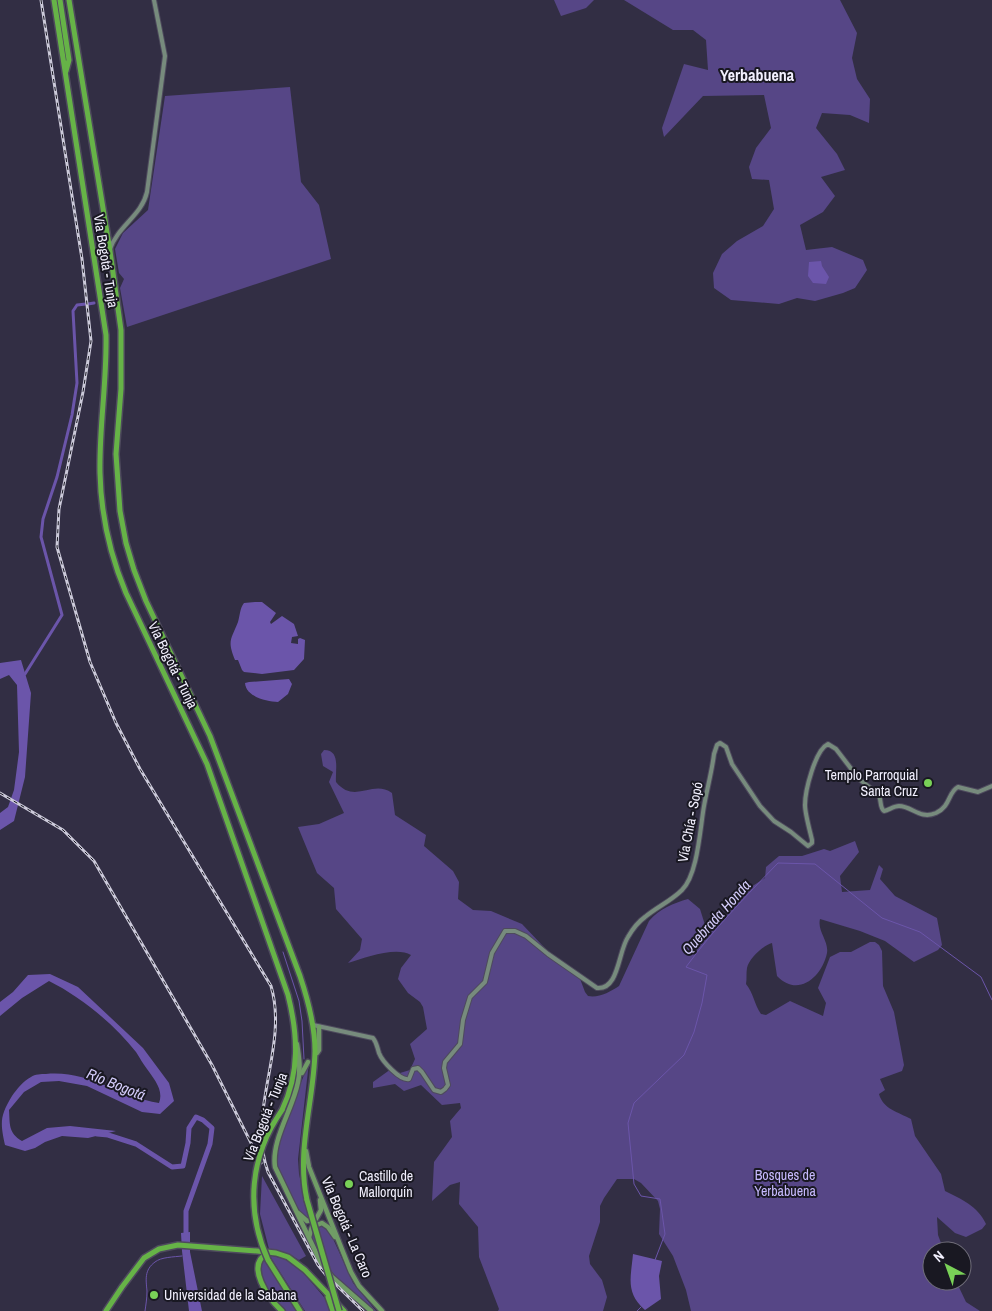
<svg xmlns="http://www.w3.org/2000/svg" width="992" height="1311" viewBox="0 0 992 1311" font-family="'Archivo Narrow',sans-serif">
<rect width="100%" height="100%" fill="#322e44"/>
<g fill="#564686">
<path d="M554,0H594L586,8L561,16Z"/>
<path d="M624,0H840L857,33L852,58L857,79L870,99L869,123L850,115L822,113L816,128L837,154L845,170L821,177L835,196L823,212L800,225L806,250L832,247L863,260L867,270L855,288L843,293L815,301L797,298L779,304L731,300L714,288L713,273L722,254L737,241L763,226L774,209L769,180L752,179L749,167L756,148L771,128L764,95L703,96L664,137L662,128L684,64L708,70L706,40L693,30H673Z"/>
<path d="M290,87L301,182L319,205L331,259L127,327L120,288L124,279L119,273L115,249L123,233L148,210L165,96Z"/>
<path d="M324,750C341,750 335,770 336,782C355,805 372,779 392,793L395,815L426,835L424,846L453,871L459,882L458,899L473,910L491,911L522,924L560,964L579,976L585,992L588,996C599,998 610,992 619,986L649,921C659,909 674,903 688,899L700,909L705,925L716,927L726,918L735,897L765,878L766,867L779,856H802L824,849L830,851L855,841L859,852L840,876L842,892L870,890L879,865L883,869L880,879L895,896L937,918L942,945L938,950L914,962L885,941L860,931L820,919C817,931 829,941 827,953C822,977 798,998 777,976L772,943C764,945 749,958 747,968C746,973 747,979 746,984C754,994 754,1004 761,1014L766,1015L790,1001L823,1016L826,1003L818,988L830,957L840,952H851L870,942H875L879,945L882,951L883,986L894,1012L904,1065L902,1071L880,1079L885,1090L879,1094C883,1109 898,1112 911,1119L915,1136L941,1174L945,1191C961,1199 978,1206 986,1224L982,1229L966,1237L955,1233L937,1217L938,1235L944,1251H932V1281H956L966,1302L980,1311H691L686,1290L673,1256L659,1234L660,1209L658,1201L641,1183L634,1179H617L604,1198L600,1206V1222L589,1256L590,1264L602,1280L607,1297L603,1311H498L499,1309L479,1257L478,1227L459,1204L460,1182L450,1185L432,1201L434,1162L452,1137L450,1121L461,1108L460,1103L442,1105L421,1085L404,1091L395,1084L373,1088V1082L391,1069L400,1073L410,1070L415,1059L410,1044L427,1029L423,1007L420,1002L408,993L398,979L401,968L411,955C396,946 364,958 348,963L360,950L362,939L336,909L334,888L317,873L298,827L319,824L344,813L329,782L333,772L323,766L321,754Z"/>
<path d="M309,1062L298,1159L299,1174L309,1219L302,1216L295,1205L279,1172L276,1158L279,1140Z"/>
<path d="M262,1176L306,1256L299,1260L289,1254L269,1249L260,1214Z"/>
<path d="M322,1225L330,1232L353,1283L376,1311H374C349,1289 318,1269 311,1234L313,1227Z"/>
<path d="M269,1255L285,1259L300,1269L329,1303L331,1311H305Z"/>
<path d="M265,1256L298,1311H285C273,1299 260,1281 259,1264Z"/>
</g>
<g fill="#6b55aa">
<path d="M821,261L822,266L829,277L826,284L813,283L808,276L809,262Z"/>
<path d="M255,602H262L276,613L270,622L271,624L282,616L294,624L298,636L292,637L291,643L298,644V639L300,638L305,640L304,659L294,670L262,674L244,672L242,670L238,660H235C227,640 231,640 238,622C240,615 240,608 244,603Z"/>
<path d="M21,660L31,693L25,777L14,821L0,830V813L8,807L14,790L19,752L17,685L9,675L0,679V663Z"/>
<path d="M289,679L292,684L288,694L278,702C266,701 246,697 245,683L249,682Z"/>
<path d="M50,974L78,987L143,1048L169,1083L174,1101L160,1114L142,1112L87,1086L59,1081L41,1082L24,1092L9,1110C10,1124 8,1133 22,1141L47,1128L70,1126L116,1131L88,1138L62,1136L45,1142L35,1148L25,1151L5,1145C0,1122 0,1116 12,1096C17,1089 23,1081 31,1077C35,1074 41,1074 46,1074C89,1070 119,1097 159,1103C164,1090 154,1079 147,1069C143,1064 140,1058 136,1052C114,1024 81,997 49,981L22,998L0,1016V1002L13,992L28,975Z"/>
<path d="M190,1232V1252L202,1311H189L182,1251L181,1233Z"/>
<path d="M633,1254L662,1261L659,1276L661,1299L645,1310C625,1293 631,1277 633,1254Z"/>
</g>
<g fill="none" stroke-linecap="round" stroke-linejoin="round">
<g stroke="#6b55aa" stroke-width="1">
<path d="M283,952L299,1001L302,1021L304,1059"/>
<path d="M655,1260L665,1234L660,1199L641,1196L634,1184L628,1123L634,1103L684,1055L694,1032L702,1003L707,975L686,967C713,930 745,897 778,863L815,864L882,918L920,932L981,977L992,1000"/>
<path d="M145,1311C146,1304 147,1298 147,1291C146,1280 144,1270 155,1262C161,1257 174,1257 182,1256"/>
<path d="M637,1311L641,1307"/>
</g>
<g stroke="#6b55aa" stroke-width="3">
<path d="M88,304L94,303"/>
<path d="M25,674L62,615L41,537L43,519L57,477L72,415L77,383L73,311L77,305L86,304"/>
</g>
<path stroke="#6b55aa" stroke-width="5" d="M97,1134L108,1135L136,1144L172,1167L183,1166L188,1143L189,1128L196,1117L203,1120L212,1128L210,1144L186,1211V1239"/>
<g stroke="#4e4a5d" stroke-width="6">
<g id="secondary">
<path d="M110,249C118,226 142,215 147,192L165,56L154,0"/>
<path d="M313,1025L373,1038C377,1043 377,1047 379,1053C382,1061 400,1081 409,1079L413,1069L418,1068L422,1072L434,1090L441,1092L445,1089L448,1085L444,1068L445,1062L460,1044L463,1020L470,997L485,982L492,953L505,931H515L526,936L548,954L597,988C619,990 618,952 628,937C632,930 638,922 645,917C657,907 671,901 682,890C698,874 700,828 704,806C707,789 712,771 714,754L717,745L720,743L726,747L732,764L760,806L774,821L791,832L808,846L812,843V840C810,831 805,814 805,805C805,791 815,750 828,744L836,749L859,779L878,794C882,799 879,807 884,811C889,810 894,806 899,806C912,806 920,820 936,813C951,806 948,792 958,787L978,792L992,786"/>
</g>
</g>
<g stroke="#4e4a5d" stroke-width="7">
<g id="primary">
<path d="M297,1044C299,1056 301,1069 298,1082C293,1109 271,1140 275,1167L321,1263L332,1277L371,1311"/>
<path d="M317,1053L319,1050V1027"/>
<path d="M302,1073L308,1062"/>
<path d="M306,1151L309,1167L351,1272L359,1286L382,1311"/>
<path d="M298,1213L307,1221L316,1219L321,1210L320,1200"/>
<path d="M309,1237L312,1227L322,1223L328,1227L335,1237"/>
</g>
</g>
<g stroke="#4e4a5d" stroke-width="8">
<g id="highway">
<path d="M54,0L106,335C107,382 99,427 100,473C101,515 110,555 126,593L207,764L288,995C298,1035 300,1072 282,1110"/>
<path d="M60,0L69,60L66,71"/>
<path d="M69,0L110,251L121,330V389L116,454L120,511L126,543L134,570L146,601L210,736L300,976C308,1000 315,1025 315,1051C314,1101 296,1150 307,1200"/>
<path d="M268,1253C244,1265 269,1299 282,1311"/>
<path d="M268,1260L300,1311"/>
<path d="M328,1297L333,1311"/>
<path d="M106,1311L122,1287L144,1258L159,1249L178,1245L257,1251L276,1253L288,1257L305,1270L344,1311"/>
</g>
</g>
<use href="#secondary" stroke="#778b7d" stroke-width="4"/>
<use href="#primary" stroke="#709c66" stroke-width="4.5"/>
<use href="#highway" stroke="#66b347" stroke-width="5"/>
<g stroke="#cccada" stroke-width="3">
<g id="rail">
<path d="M41,0L82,259L91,341L83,392L59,509L57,547L90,662L116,723L140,769L271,986C289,1047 246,1111 268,1172L318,1265L326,1275L363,1311"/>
<path d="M0,793L63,830L94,861L212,1065L261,1163"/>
</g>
</g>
<use href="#rail" stroke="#191822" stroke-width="1" stroke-dasharray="4" stroke-linecap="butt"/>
<g stroke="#4e4a5d" stroke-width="8" stroke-linecap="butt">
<g id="highway-bridge">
<path d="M307,1200L339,1311"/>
<path d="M268,1260C245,1209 250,1156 282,1110"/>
</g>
</g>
<use href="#highway-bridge" stroke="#66b347" stroke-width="5"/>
</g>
<g fill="#79d157" stroke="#191822" stroke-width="2">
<circle cx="928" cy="783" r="5"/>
<circle cx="349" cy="1184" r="5"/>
<circle cx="154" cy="1295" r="5"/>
</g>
<g text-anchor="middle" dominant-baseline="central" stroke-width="4" stroke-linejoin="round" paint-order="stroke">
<g font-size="14" fill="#f2f0fe" stroke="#191822">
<text transform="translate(106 261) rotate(81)">Vía Bogotá - Tunja</text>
<text transform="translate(173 665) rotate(64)">Vía Bogotá - Tunja</text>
<text transform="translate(690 822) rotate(-79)">Vía Chía - Sopó</text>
<text transform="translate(265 1117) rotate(-68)">Vía Bogotá - Tunja</text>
<text transform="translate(347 1227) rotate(67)">Vía Bogotá - La Caro</text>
</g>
<g font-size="14" fill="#f2f0fe" stroke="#191822" text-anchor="start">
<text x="918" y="775" text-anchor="end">Templo Parroquial<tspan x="918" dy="16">Santa Cruz</tspan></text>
<text x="359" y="1176">Castillo de<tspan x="359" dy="16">Mallorquín</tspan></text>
<text x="164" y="1295">Universidad de la Sabana</text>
</g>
<g font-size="14" fill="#c7bafe" stroke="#191822">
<text x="785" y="1175">Bosques de<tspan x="785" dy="16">Yerbabuena</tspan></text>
</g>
<g font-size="15" font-style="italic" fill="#d4ccfb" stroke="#191822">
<text transform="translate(716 917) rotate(-48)">Quebrada Honda</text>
<text transform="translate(116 1084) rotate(22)">Río Bogotá</text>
</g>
<g font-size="16" font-weight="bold" fill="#f2f0fe" stroke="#191822">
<text x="757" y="75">Yerbabuena</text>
</g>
</g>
<g transform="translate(947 1266) rotate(319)"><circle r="24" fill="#191822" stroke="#706e7a"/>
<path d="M0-4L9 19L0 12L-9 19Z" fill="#79d157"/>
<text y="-8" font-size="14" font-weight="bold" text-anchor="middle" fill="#f2f0fe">N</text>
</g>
</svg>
